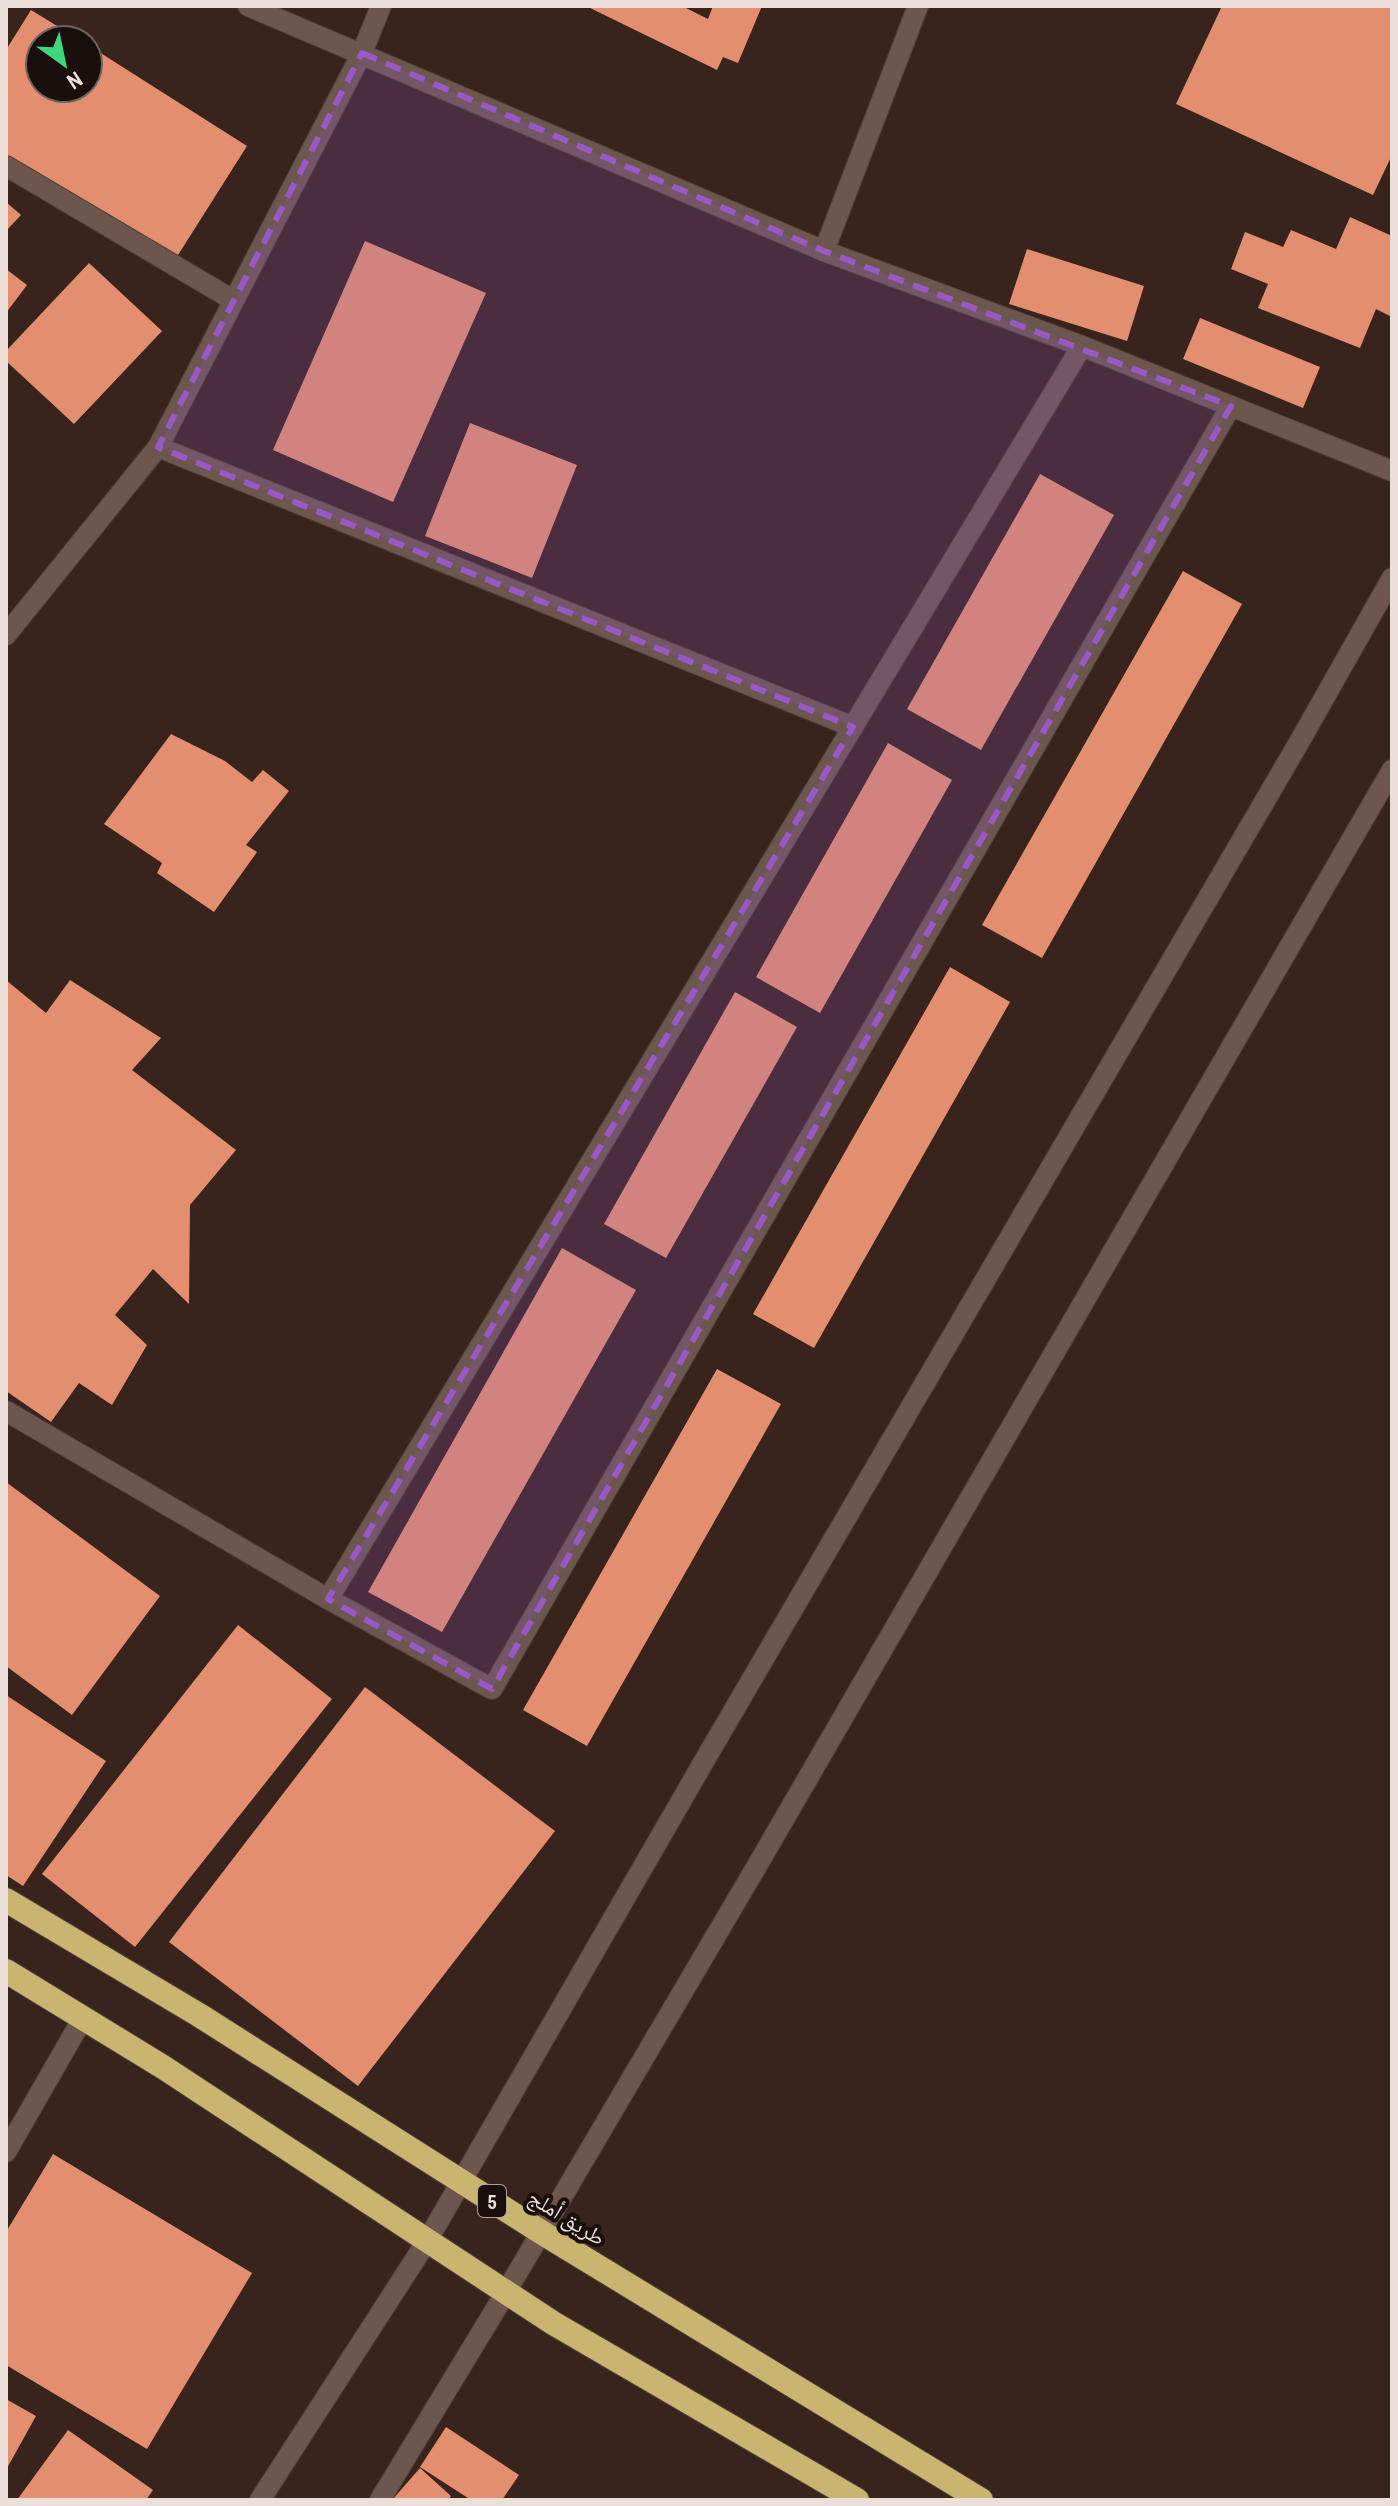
<svg xmlns="http://www.w3.org/2000/svg" width="1398" height="2506" viewBox="0 0 1398 2506" font-family="'Archivo Narrow','Noto Naskh Arabic',sans-serif">
<rect width="100%" height="100%" fill="#38241d"/>
<g fill="#e28e6f">
<path d="M586,6H682L708,19L713,6H762L738,63L723,57L717,70Z"/>
<path d="M1222,6H1392V155L1373,195L1176,104Z"/>
<path d="M31,10L80,40H40V88H88V45L247,146L173,263L6,159V50Z"/>
<path d="M6,202L21,215L6,231Z"/>
<path d="M1350,217L1392,236V317L1376,309L1360,348L1258,308L1268,284L1231,269L1245,232L1283,247L1291,230L1336,249Z"/>
<path d="M365,241L486,293L393,502L273,450Z"/>
<path d="M1027,249L1144,286L1127,341L1009,304Z"/>
<path d="M89,263L162,331L74,424L6,361V351Z"/>
<path d="M6,269L27,285L6,313Z"/>
<path d="M1200,318L1320,367L1303,408L1183,359Z"/>
<path d="M470,423L577,465L532,578L425,536Z"/>
<path d="M1040,474L1114,515L981,750L907,709Z"/>
<path d="M1183,571L1242,604L1042,958L982,925Z"/>
<path d="M171,734L225,761L252,782L263,770L289,791L246,845L257,852L214,912L157,873L162,863L104,824Z"/>
<path d="M888,743L952,780L820,1013L756,977Z"/>
<path d="M950,967L1010,1002L814,1348L753,1314Z"/>
<path d="M6,980L46,1013L70,980L161,1038L132,1070L236,1150L190,1205L189,1304L153,1269L115,1315L147,1345L112,1405L79,1383L51,1422L6,1391Z"/>
<path d="M735,992L797,1027L666,1258L604,1224Z"/>
<path d="M562,1248L636,1290L442,1632L368,1592Z"/>
<path d="M717,1369L781,1404L587,1746L523,1710Z"/>
<path d="M6,1482L160,1596L72,1715L6,1666Z"/>
<path d="M238,1625L332,1699L135,1947L42,1874Z"/>
<path d="M365,1687L555,1831L358,2086L169,1942Z"/>
<path d="M6,1695L106,1761L23,1886L6,1875Z"/>
<path d="M53,2154L252,2273L147,2449L6,2365V2232Z"/>
<path d="M6,2399L36,2416L6,2470Z"/>
<path d="M446,2427L519,2475L502,2500H471L420,2467Z"/>
<path d="M68,2430L153,2490L146,2500H17Z"/>
<path d="M420,2468L451,2496L448,2500H392Z"/>
</g>
<g fill="none" stroke-linecap="round" stroke-linejoin="round">
<g stroke="#4f3f3a" stroke-width="22">
<path id="lane" d="M824,251L918,6"/>
</g>
<g stroke="#4f3f3a" stroke-width="22">
<g id="street">
<path d="M248,6L824,251L1082,346L1392,471"/>
<path d="M6,166L233,300"/>
<path d="M158,447L853,727"/>
<path d="M6,635L158,447L362,53L381,6"/>
<path d="M6,1411L328,1599L492,1689L1231,406"/>
<path d="M328,1599L1082,346"/>
<path d="M6,2152L83,2018"/>
<path d="M260,2500L427,2241"/>
<path d="M380,2500L506,2292"/>
</g>
</g>
<g stroke="#4f3f3a" stroke-width="22">
<g id="secondary">
<path d="M427,2241L703,1763L1301,739L1392,578"/>
<path d="M506,2292L761,1859L1392,770"/>
</g>
</g>
<g stroke="#4f3f3a" stroke-width="26">
<g id="highway">
<path d="M6,1900L199,2015L541,2232L981,2500"/>
<path d="M6,1971L163,2067L553,2323L857,2500"/>
</g>
</g>
<use href="#lane" stroke="#6c564e" stroke-width="20"/>
<use href="#street" stroke="#6c564e" stroke-width="20"/>
<use href="#secondary" stroke="#6c564e" stroke-width="20"/>
<use href="#highway" stroke="#cab570" stroke-width="24"/>
</g>
<path fill="#9759c6" fill-opacity="0.2" stroke="#9759c6" stroke-width="6" stroke-dasharray="16 10" stroke-linejoin="round" d="M362,53L824,251L1231,406L492,1689L328,1599L853,727L158,447Z"/>
<g text-anchor="middle" dominant-baseline="central" stroke-width="8" stroke-linejoin="round" paint-order="stroke">
<rect fill="#19100d" stroke="#ada19c" stroke-width="2" x="478" y="2185" width="28" height="32" rx="6"/>
<g font-size="20" font-weight="bold" fill="#ecdfda">
<text x="492" y="2201">5</text>
</g>
<g font-size="22" fill="#ecdfda" stroke="#19100d">
<text transform="translate(567 2217) rotate(32)">طريق أملج</text>
</g>
</g>
<rect width="1398" height="2506" fill="none" stroke="#ecdfda" stroke-width="16"/>
<g transform="translate(64 64) rotate(147)"><circle r="38" fill="#19100d" stroke="#6d635f" stroke-width="2"/>
<path d="M0-6L14 30L0 20L-14 30Z" fill="#3fd77d"/>
<text y="-12" font-size="22" font-weight="bold" text-anchor="middle" fill="#ecdfda">N</text>
</g>
</svg>
